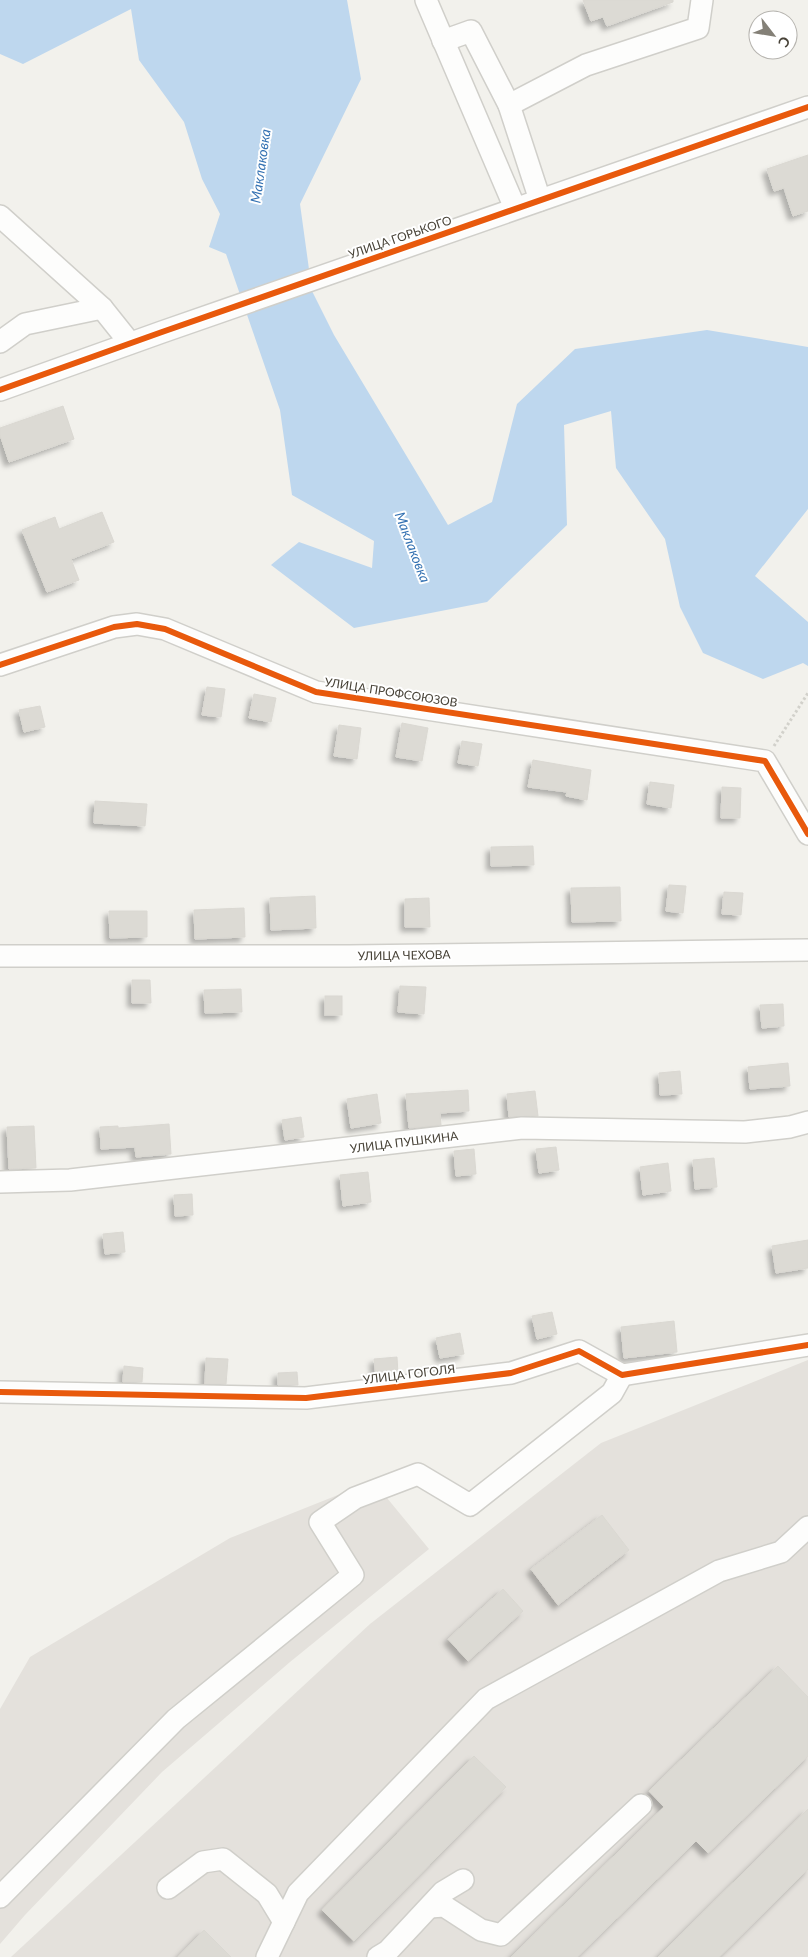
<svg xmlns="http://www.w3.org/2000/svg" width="808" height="1957" viewBox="0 0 808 1957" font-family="Lato,sans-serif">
<defs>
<filter id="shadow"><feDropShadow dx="-4.5" dy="4.5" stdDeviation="2.5" flood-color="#0004"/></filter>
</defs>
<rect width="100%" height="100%" fill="#f2f1ec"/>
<g fill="#e4e1dc">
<path d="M808,1360V1957H11L370,1624L601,1443Z"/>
<path d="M373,1481L429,1549L290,1662L162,1772L25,1915L0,1944V1709L30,1657L230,1538Z"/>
</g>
<path fill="#bed7ee" d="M0,0H347L361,79L300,204L312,291L334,335L448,525L492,502L517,404L575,349L707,330L808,347V509L755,576L808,622V666L803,663L763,679L703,653L680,607L665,539L616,468L611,411L564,425L567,525L487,602L354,628L271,565L299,542L372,568L374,541L292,495L280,410L226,254L209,247L220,214L202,179L184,122L139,60L131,9L23,64L0,54Z"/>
<g fill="#dcdad4" stroke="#dad8d2" filter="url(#shadow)">
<path d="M583,0H673V2L607,26L603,17L591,21Z"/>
<path d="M808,155V211L793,216L784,188L774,191L767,169Z"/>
<path d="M63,406L74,439L9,462L0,435V428Z"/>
<path d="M102,512L114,542L71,559L79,580L47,592L22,530L55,517L59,529Z"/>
<path d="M207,687L225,689L221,717L202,715Z"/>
<path d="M254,694L276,698L271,722L249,718Z"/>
<path d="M40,706L45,727L24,732L19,710Z"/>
<path d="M402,723L428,728L422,761L396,757Z"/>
<path d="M339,725L361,728L357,759L334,756Z"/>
<path d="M462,741L482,744L478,766L458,763Z"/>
<path d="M533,760L591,770L587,800L566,796L567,792L528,787Z"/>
<path d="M650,782L674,785L671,808L647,804Z"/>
<path d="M722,787L741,788L740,818H721Z"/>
<path d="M95,801L147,804L145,826L94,823Z"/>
<path d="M533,846L534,865L491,866V847Z"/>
<path d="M669,885L686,886L683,913L666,911Z"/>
<path d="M620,887L621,921L572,922L571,888Z"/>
<path d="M724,892L743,893L741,915L722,914Z"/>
<path d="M315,896L316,928L271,930L270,898Z"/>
<path d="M429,898L430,927H405V899Z"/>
<path d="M244,908L245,937L195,939L194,910Z"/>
<path d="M109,911H147V937L110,938Z"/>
<path d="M132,980H150L151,1003H132Z"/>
<path d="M400,986L426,987L424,1014L398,1012Z"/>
<path d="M241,989L242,1012L205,1013L204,990Z"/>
<rect x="325" y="996" width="17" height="19"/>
<path d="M783,1004L784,1026L762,1028L760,1005Z"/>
<path d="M788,1063L790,1086L750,1089L748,1067Z"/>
<path d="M680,1071L682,1094L660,1095L659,1073Z"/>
<path d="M468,1090L469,1111L440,1113L441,1125L409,1128L406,1094Z"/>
<path d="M535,1091L538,1116L509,1117L507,1094Z"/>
<path d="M377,1094L381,1123L351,1128L347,1099Z"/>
<path d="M301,1117L304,1137L285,1140L282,1120Z"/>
<path d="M169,1124L171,1154L136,1157L135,1147L101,1149L100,1127L118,1126V1128Z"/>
<path d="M34,1126L36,1168L9,1169L7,1127Z"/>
<path d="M556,1147L559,1170L539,1173L536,1149Z"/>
<path d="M474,1149L476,1174L456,1176L454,1151Z"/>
<path d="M714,1158L717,1187L695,1189L693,1160Z"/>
<path d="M668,1163L671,1191L643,1195L640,1167Z"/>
<path d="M368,1172L371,1202L343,1206L340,1175Z"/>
<path d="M192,1194L193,1215L175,1216L174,1195Z"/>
<path d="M123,1232L125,1252L105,1254L103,1234Z"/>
<path d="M808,1240V1268L776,1273L772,1246Z"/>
<path d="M552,1312L557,1334L537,1339L532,1316Z"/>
<path d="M674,1321L677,1352L624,1358L621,1327Z"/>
<path d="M460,1333L464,1354L440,1358L436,1338Z"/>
<path d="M397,1357L398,1374L376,1377L374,1359Z"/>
<path d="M206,1358L228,1359L226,1384H205Z"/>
<path d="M124,1366L143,1368L142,1382H123Z"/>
<path d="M297,1372L298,1385H278V1373Z"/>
<path d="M602,1515L629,1550L558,1605L531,1569Z"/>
<path d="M503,1589L523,1611L468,1661L448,1639Z"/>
<path d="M778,1666L808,1697V1756L708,1853L696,1841L577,1957H511L664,1807L649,1791Z"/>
<path d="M474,1756L506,1787L354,1941L322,1910Z"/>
<path d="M808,1809V1869L719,1957H658Z"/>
<path d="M204,1930L231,1957H178Z"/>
</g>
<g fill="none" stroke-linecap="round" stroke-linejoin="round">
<g stroke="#d0cfca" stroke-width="24">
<g id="minor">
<path d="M426,0L515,208"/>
<path d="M443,41L471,31L509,105L540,200"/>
<path d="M509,105L586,65L698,28L702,0"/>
<path d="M0,216L102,308L130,343"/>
<path d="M0,342L25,324L102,308"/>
<path d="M0,390L162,332L808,107"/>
<path d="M0,665L114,627L137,624L165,629L316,692L765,761L808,834"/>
<path d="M0,956H349L808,950"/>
<path d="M0,1182L70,1180L522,1128L745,1132L790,1127L808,1122"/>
<path d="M0,1392L306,1398L511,1373L579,1351L622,1375L808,1345"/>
<path d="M168,1888L203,1862L223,1859L267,1894L284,1922"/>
<path d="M0,1897L176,1719L353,1575L320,1522L355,1498L418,1474L470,1505L612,1393L622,1375"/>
<path d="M430,1907L444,1906L481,1930L501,1935L641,1805"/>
<path d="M267,1957L298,1893L486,1699L719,1571L781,1552L808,1527"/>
<path d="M378,1957L388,1951L443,1892L463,1880"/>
</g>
</g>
<path stroke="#d2d1cb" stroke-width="3" stroke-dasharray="2.5 2.5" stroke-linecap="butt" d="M774,746L808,693"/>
<use href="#minor" stroke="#fdfdfc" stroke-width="21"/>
<g stroke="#fff" stroke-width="9">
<g id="cycleway">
<path d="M0,390L162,332L808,107"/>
<path d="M0,665L114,627L137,624L165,629L316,692L765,761L808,834"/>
<path d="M0,1392L306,1398L511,1373L579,1351L622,1375L808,1345"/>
</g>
</g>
<use href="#cycleway" stroke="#e8590c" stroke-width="6"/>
</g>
<g text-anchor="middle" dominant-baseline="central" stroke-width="4" stroke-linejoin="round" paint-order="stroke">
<g font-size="12" fill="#484338" stroke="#fff">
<text transform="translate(400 237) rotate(-19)">УЛИЦА ГОРЬКОГО</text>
<text transform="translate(391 692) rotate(9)">УЛИЦА ПРОФСОЮЗОВ</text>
<text transform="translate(404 955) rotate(-1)">УЛИЦА ЧЕХОВА</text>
<text transform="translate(404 1142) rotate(-7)">УЛИЦА ПУШКИНА</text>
<text transform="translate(409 1374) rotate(-7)">УЛИЦА ГОГОЛЯ</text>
</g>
<g font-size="14" font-style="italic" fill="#3371b2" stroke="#fff">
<text transform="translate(260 166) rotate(-82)">Маклаковка</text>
<text transform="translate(413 547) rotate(69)">Маклаковка</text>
</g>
</g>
<g transform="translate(773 35) rotate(121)"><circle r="24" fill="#ffffff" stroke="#b6b4af"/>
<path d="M0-4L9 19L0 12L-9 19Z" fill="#848077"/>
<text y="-8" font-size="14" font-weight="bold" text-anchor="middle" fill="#484338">С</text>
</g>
</svg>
